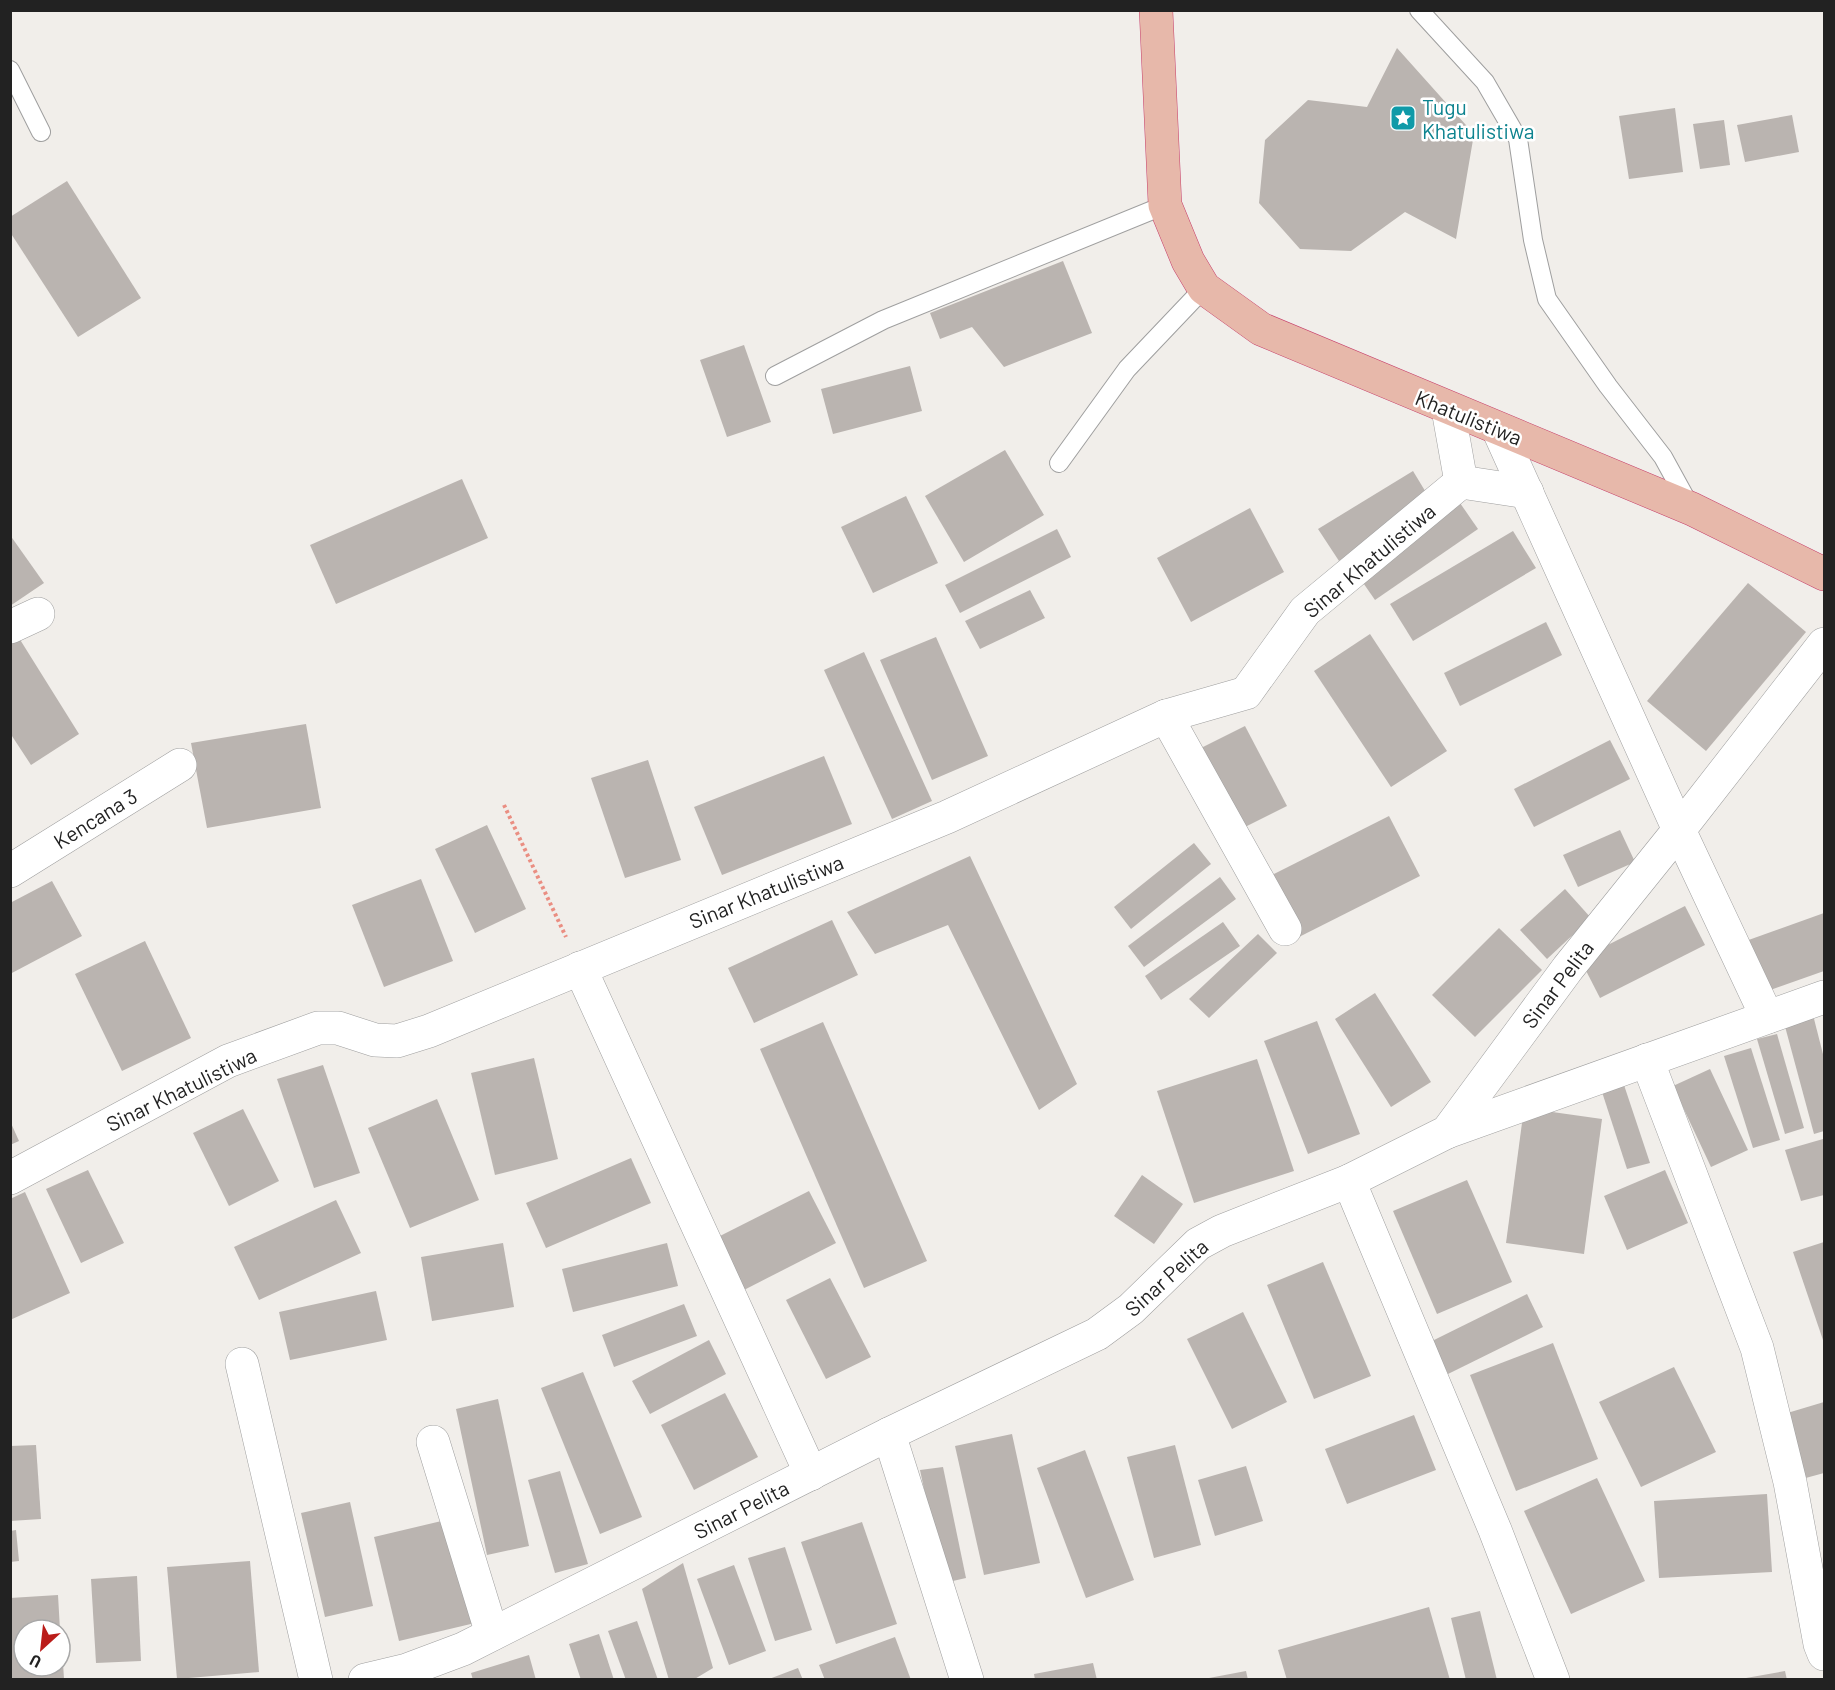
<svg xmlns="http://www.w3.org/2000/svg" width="1835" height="1690" viewBox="0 0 1835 1690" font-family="Barlow,sans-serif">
<rect width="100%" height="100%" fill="#f1eeea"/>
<g fill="#bab4b0">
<path d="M1397,48L1474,134L1456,239L1405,212L1351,251L1300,249L1259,203L1265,140L1308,100L1367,107Z"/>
<path d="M1675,108L1683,172L1629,179L1619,116Z"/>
<path d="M1792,115L1799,152L1745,162L1737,125Z"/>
<path d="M1724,120L1730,165L1700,169L1693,124Z"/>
<path d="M67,181L141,298L78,337L10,232V217Z"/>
<path d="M1063,261L1092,333L1004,367L972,327L940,339L930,313Z"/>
<path d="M744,345L771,422L727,437L700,360Z"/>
<path d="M910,366L922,411L833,434L821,389Z"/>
<path d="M1005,450L1044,515L964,562L925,496Z"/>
<path d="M1413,471L1433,504L1339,561L1318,529Z"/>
<path d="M462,479L488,538L336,604L310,545Z"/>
<path d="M906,496L938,563L873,593L841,527Z"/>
<path d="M1460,503L1478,529L1375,600L1357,574Z"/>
<path d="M1250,508L1284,572L1191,622L1157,558Z"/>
<path d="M1057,529L1071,557L960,613L945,585Z"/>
<path d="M1513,531L1536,568L1413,641L1390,604Z"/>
<path d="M10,535L44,583L10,606Z"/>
<path d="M1748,583L1806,632L1706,751L1647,701Z"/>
<path d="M1030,590L1045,618L980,649L965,621Z"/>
<path d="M1546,622L1562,655L1460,706L1444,673Z"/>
<path d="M1370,634L1447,751L1391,787L1314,671Z"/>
<path d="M936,637L988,756L932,780L880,660Z"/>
<path d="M19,638L79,734L31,765L10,733V643Z"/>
<path d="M864,652L932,801L892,819L824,670Z"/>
<path d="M306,724L321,808L207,828L191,743Z"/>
<path d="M1245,726L1287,806L1243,828L1201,748Z"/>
<path d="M1610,740L1630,779L1534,827L1514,789Z"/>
<path d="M824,756L852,824L722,875L694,807Z"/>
<path d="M648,760L681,860L625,878L591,778Z"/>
<path d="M1389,816L1420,876L1295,939L1264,879Z"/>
<path d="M487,825L526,909L475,933L435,849Z"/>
<path d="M1620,830L1635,862L1578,887L1563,855Z"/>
<path d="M1194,843L1211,864L1131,929L1114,907Z"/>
<path d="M970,856L1077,1084L1039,1110L948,925L875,954L847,912Z"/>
<path d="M1220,877L1236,899L1144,967L1128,946Z"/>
<path d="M421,879L453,961L384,987L352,905Z"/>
<path d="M52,881L82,936L10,974V903Z"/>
<path d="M1565,889L1591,918L1547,959L1520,930Z"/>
<path d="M1685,906L1705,945L1600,998L1580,959Z"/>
<path d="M1824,913V971L1762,993L1743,942Z"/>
<path d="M832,920L858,975L754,1023L728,968Z"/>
<path d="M1223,922L1240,946L1161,1000L1145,976Z"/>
<path d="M1499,928L1542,970L1475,1037L1432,995Z"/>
<path d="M1258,934L1277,953L1209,1018L1189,999Z"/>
<path d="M145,941L191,1038L122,1071L75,974Z"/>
<path d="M1375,993L1431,1082L1391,1107L1335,1019Z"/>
<path d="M1812,1011L1824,1058V1131L1814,1134L1783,1019Z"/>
<path d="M1317,1021L1360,1134L1308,1154L1264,1041Z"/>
<path d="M823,1022L927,1261L864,1288L760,1049Z"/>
<path d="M1777,1034L1804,1128L1785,1134L1757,1039Z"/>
<path d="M1751,1048L1780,1140L1753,1148L1724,1056Z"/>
<path d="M534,1058L558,1159L495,1175L471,1073Z"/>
<path d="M1257,1059L1294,1171L1194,1203L1157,1091Z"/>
<path d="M323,1065L360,1173L314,1188L277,1079Z"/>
<path d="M1710,1069L1748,1150L1711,1167L1673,1086Z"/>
<path d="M1624,1085L1650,1163L1627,1169L1602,1092Z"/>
<path d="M437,1099L479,1200L410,1228L368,1128Z"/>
<path d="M1524,1108L1602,1119L1584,1254L1506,1243Z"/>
<path d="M243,1109L279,1181L229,1206L193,1133Z"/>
<path d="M10,1121L19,1141L10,1145Z"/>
<path d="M1823,1139L1824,1195L1801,1201L1785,1150Z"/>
<path d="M631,1158L651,1203L546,1248L526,1203Z"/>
<path d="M88,1170L124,1243L81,1263L46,1189Z"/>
<path d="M1665,1170L1688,1223L1627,1250L1604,1196Z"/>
<path d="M1142,1175L1183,1204L1154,1244L1114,1216Z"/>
<path d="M1467,1180L1512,1282L1437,1314L1393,1211Z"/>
<path d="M809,1191L836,1243L744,1290L716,1238Z"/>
<path d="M25,1192L70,1293L10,1320V1199Z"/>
<path d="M336,1200L361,1253L259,1300L234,1247Z"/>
<path d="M1824,1242V1343L1793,1252Z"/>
<path d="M503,1243L514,1307L432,1321L421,1257Z"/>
<path d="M667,1243L678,1286L573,1312L562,1269Z"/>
<path d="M1323,1262L1371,1376L1314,1399L1267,1285Z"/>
<path d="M830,1278L871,1357L826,1379L786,1300Z"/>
<path d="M376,1291L387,1340L290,1360L279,1312Z"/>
<path d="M1527,1294L1543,1327L1448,1374L1432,1341Z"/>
<path d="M684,1304L697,1336L614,1367L602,1335Z"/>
<path d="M1243,1312L1287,1402L1232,1429L1187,1339Z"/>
<path d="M709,1340L726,1374L650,1414L632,1381Z"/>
<path d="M1553,1343L1598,1459L1516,1491L1470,1375Z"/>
<path d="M1674,1367L1716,1452L1641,1487L1599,1402Z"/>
<path d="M583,1372L642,1517L600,1534L541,1388Z"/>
<path d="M725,1393L758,1457L694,1490L661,1425Z"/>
<path d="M498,1399L529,1546L487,1555L456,1409Z"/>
<path d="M1824,1402V1473L1802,1479L1784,1414Z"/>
<path d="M1414,1415L1436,1470L1347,1504L1325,1449Z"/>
<path d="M1012,1434L1040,1563L984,1575L955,1446Z"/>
<path d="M36,1445L41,1519L10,1521V1446Z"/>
<path d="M1175,1445L1201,1545L1154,1558L1127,1457Z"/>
<path d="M1085,1450L1134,1580L1086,1598L1037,1468Z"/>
<path d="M1246,1466L1263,1521L1215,1536L1198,1480Z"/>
<path d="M943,1467L966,1578L944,1583L920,1470Z"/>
<path d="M560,1471L588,1564L555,1573L528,1480Z"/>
<path d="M1597,1478L1645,1581L1571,1614L1524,1511Z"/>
<path d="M1767,1494L1772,1572L1659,1578L1654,1501Z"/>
<path d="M350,1502L373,1606L325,1617L301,1513Z"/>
<path d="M450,1519L475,1623L399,1641L374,1537Z"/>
<path d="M862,1522L897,1624L836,1644L801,1542Z"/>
<path d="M16,1530L19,1561L10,1562V1531Z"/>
<path d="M785,1547L812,1630L775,1641L748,1558Z"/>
<path d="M250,1561L259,1672L177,1679L167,1567Z"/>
<path d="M683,1563L713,1668L693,1680H669L642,1589Z"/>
<path d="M734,1565L766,1651L729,1665L697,1579Z"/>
<path d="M137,1576L141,1661L96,1663L91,1579Z"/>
<path d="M58,1595L60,1630H24V1666H60V1647H62L64,1679L10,1680V1598Z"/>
<path d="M1429,1607L1450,1680H1287L1278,1650Z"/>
<path d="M1480,1611L1497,1680H1466L1451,1618Z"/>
<path d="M637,1621L658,1680H626L608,1631Z"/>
<path d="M599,1634L614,1680H581L569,1644Z"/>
<path d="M895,1637L911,1680H825L819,1665Z"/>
<path d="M529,1655L536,1680H473L471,1673Z"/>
<path d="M1093,1663L1097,1680H1035L1034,1674Z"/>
<path d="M798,1668L803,1680H769V1679Z"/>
<path d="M1246,1671L1248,1680H1209V1678Z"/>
<path d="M1785,1671L1787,1680H1746V1678Z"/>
</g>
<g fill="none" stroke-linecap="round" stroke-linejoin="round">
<g stroke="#9f9f9f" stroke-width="20">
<g id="service">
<path d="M1419,10L1485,82L1518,139L1533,240L1547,299L1608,386L1663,457L1691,508"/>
<path d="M10,70L41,132"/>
<path d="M775,376L883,320L1165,205"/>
<path d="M1059,463L1127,369L1204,288"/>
</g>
</g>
<g stroke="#9f9f9f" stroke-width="34">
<g id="minor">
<path d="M1448,409L1461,482"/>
<path d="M1498,429L1679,830L1767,1017"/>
<path d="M1461,482L1527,492"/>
<path d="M10,627L38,614"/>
<path d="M1166,716L1285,929"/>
<path d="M10,871L180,765"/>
<path d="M580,968L811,1474"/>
<path d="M1647,1060L1757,1348L1790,1482L1820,1644L1824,1654"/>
<path d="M1447,1132L1824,997"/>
<path d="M10,1178L228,1061L318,1028H338L375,1040L397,1041L429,1031L947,817L1166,716L1246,693L1305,611L1461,482"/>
<path d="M1349,1181L1495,1530L1553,1680"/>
<path d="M242,1364L316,1680"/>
<path d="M889,1434L967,1680"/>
<path d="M433,1442L492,1634"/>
<path d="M365,1680L407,1670L463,1649L889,1434L1097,1334L1131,1309L1198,1244L1222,1231L1349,1181L1447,1132L1568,968L1679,830L1824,644"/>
</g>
</g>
<g stroke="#c63f6b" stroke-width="34">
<path id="trunk" d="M1156,10L1165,205L1188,261L1204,288L1261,329L1692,509L1824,574"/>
</g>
<path stroke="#ea8e82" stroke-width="4" stroke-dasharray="3 3" stroke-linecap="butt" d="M504,805L566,937"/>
<use href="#service" stroke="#fff" stroke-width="18"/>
<use href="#minor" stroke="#fff" stroke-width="33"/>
<use href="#trunk" stroke="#e7b8aa" stroke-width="33"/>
</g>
<defs>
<g id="sight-square" transform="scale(1.35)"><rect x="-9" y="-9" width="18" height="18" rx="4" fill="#0f9aa8" stroke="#fff"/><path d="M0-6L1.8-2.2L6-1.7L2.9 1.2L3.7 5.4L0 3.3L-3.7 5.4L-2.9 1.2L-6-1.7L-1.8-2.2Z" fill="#fff"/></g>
</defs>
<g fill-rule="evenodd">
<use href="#sight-square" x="1403" y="118"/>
</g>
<g text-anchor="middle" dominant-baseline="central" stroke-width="5" stroke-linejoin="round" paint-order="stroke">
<g font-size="21" fill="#0d838f" stroke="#fff" text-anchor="start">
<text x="1422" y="106">Tugu<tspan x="1422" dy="24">Khatulistiwa</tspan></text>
</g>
<g font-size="21" fill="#222" stroke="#fff">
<text transform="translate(1469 417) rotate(22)">Khatulistiwa</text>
<text transform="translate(1369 560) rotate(-40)">Sinar Khatulistiwa</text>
<text transform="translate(95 818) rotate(-32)">Kencana 3</text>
<text transform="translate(766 891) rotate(-22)">Sinar Khatulistiwa</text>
<text transform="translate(1557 984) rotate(-53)">Sinar Pelita</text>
<text transform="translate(181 1089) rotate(-26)">Sinar Khatulistiwa</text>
<text transform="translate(1166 1277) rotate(-42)">Sinar Pelita</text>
<text transform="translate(741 1509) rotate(-27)">Sinar Pelita</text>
</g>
</g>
<rect width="1835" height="1690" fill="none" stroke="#222222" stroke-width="24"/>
<g transform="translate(42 1648) rotate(207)"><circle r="28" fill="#ffffff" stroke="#a7a7a7" stroke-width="1.5"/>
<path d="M0-4.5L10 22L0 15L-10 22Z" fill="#ba1c19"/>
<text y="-9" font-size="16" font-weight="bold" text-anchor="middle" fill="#222222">U</text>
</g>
</svg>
